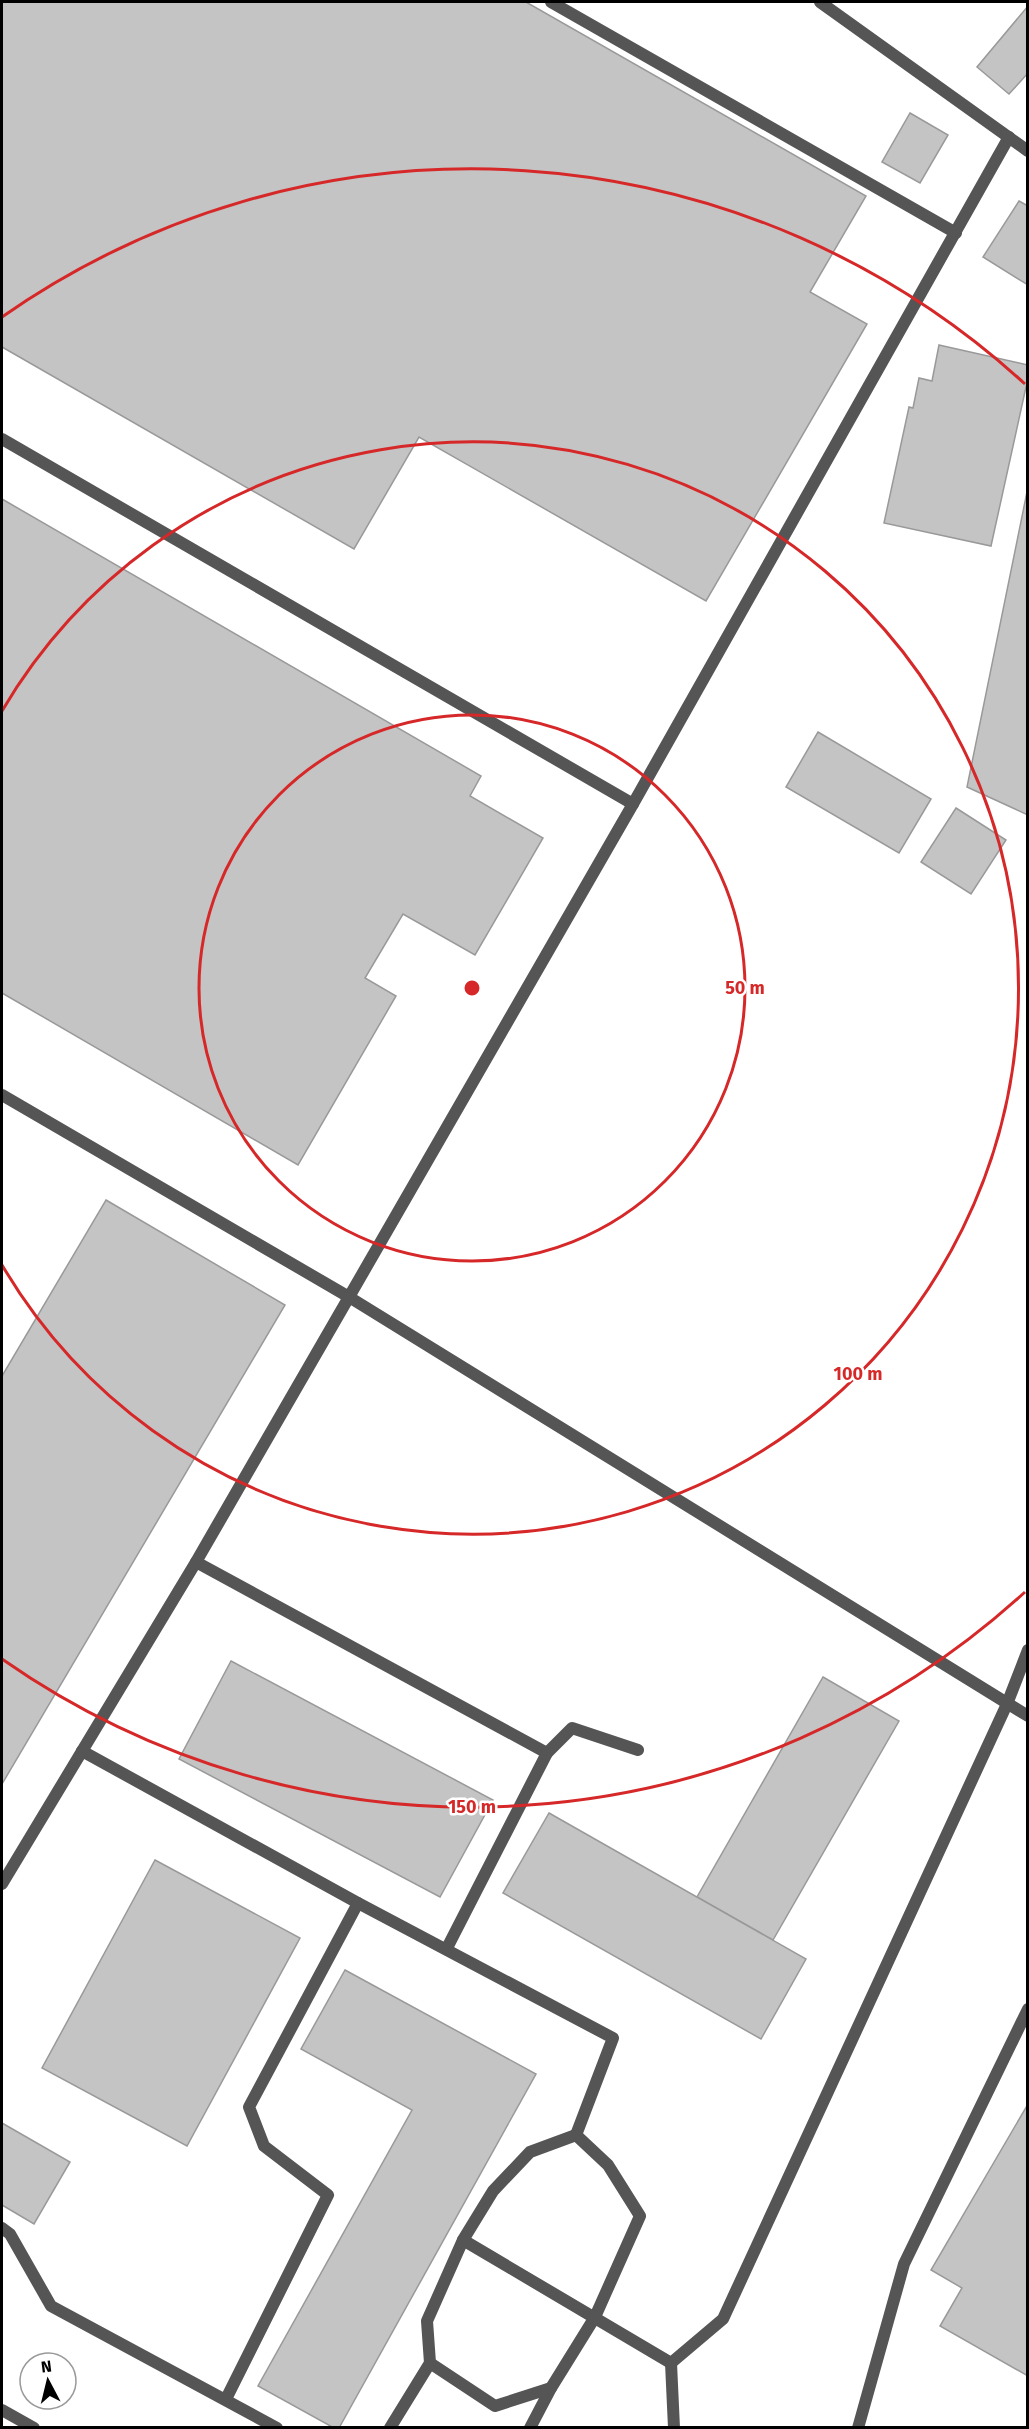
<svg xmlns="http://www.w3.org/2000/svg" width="1029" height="2429" viewBox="0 0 1029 2429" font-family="'Fira Sans',sans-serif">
<rect width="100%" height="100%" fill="#fff"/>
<g fill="#c4c4c4" stroke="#999" stroke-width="1.5">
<path d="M2,2H526L866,196L810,292L867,324L706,601L419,437L354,549L2,347Z"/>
<path d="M1028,6V73L1009,94L977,67Z"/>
<path d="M910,113L948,135L920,183L882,162Z"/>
<path d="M1019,201L1028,206V285L983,257Z"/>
<path d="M939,345L1028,365V378L991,546L884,523L909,407L913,408L919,378L932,381Z"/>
<path d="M1028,487V815L967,787Z"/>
<path d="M2,499L481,776L470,796L543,838L475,955L403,914L365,978L396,996L298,1165L2,993Z"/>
<path d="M818,732L931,799L899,853L786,787Z"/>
<path d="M956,808L1006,840L971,894L921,862Z"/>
<path d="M106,1200L285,1305L2,1784V1376Z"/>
<path d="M231,1661L493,1800L440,1897L179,1759Z"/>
<path d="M823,1677L899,1721L773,1940L697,1897Z"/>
<path d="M549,1813L806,1959L761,2039L503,1893Z"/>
<path d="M155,1860L300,1938L187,2146L42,2068Z"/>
<path d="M345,1970L536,2074L339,2428H334L258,2386L412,2110L301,2049Z"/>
<path d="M1028,2104V2376L940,2326L962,2288L931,2270Z"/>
<path d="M2,2123L70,2162L34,2224L2,2205Z"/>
</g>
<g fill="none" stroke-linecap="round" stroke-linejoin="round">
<g stroke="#555" stroke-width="12">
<path d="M551,2L956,233"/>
<path d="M2,439L633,804"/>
<path d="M2,1095L349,1297L1028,1716"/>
<path d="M196,1562L547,1753L572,1728L638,1750"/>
<path d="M82,1751L358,1903L613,2038L576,2135L608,2165L640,2216L595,2317L551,2388L530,2428"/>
<path d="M2,1884L196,1562L349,1297L633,804L1009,137"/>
<path d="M447,1948L547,1753"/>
<path d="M2,2228L10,2234L51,2306L277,2428"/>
<path d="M463,2240L671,2363L723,2319L1007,1704L1028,1650"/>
<path d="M430,2363L495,2406L551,2388"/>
<path d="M671,2363L674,2428"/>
<path d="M226,2399L328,2195L264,2146L249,2107L358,1903"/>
<path d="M2,2410L34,2428"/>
<path d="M390,2428L430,2363L427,2321L463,2240L493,2191L530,2152L576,2135"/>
<path d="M858,2428L904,2264L1028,2009"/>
</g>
<path stroke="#555" stroke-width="12" d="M820,2L1028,151"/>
</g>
<g fill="none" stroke="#d62828" stroke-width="3">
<circle cx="472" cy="988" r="273"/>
<path d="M2 711A546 546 0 1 1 2 1265"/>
<path d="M1025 1592A819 819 0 0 1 2 1659M2 317A819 819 0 0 1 1025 384"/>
</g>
<circle cx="472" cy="988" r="9" fill="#d62828" stroke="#fff" stroke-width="3"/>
<g font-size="18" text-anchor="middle" font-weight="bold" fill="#d62828" stroke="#fff" stroke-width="5" stroke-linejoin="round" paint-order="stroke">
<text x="745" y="994">50 m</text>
<text x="858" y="1380">100 m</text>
<text x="472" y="1813">150 m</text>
</g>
<rect width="1029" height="2429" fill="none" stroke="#000000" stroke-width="6"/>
<g transform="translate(48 2381) rotate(353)"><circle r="28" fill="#ffffff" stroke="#999999" stroke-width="1.5"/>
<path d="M0-4.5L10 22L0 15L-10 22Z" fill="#000000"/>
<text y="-9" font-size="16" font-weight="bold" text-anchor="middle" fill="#000000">N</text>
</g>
</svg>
